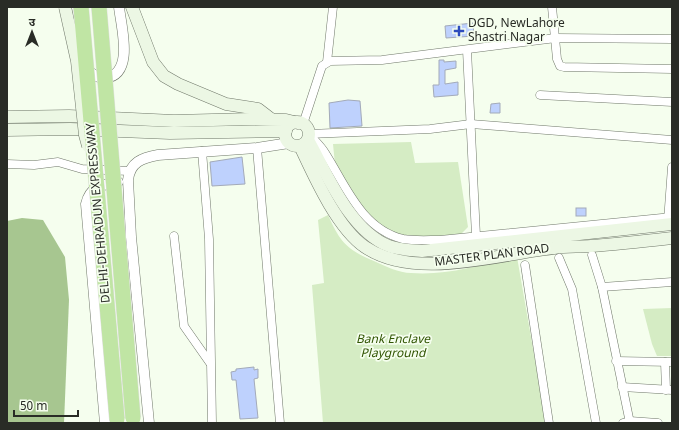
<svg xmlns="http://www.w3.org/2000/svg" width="679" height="430" viewBox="0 0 679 430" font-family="Georgia,'Noto Sans Devanagari',serif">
<rect width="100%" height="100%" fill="#f5feee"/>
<g fill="#d5ecc4">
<path d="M411,142L415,163L458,162L468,227L459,236L403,239L375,224L351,196L335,164L333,144Z"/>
<path d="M328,215C340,242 347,250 374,261C385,266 399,273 411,273C447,276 483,264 517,257L546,423H323L312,285L324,283L318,220Z"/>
<path d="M672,308V356H657L652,344L643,309Z"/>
</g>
<path fill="#a7c690" d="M22,218L43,220L65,257L69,300L64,423H7V221Z"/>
<g fill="#bed1fd" stroke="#a3aab9">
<path d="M473,23L474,36L446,38L445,26Z"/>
<path d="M439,60H444V62L456,61V68L445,70V84L458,82V95L434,97L433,85H439Z"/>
<path d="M348,100L360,101L362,126L330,128L329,103Z"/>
<path d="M500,103V113H490L491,104Z"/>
<path d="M242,157L245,184L212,186L210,162Z"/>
<rect x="576" y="208" width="10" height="8"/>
<path d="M254,367V370L258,369V378L254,379L258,418L240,419L236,380H232L231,372L236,371V369Z"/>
</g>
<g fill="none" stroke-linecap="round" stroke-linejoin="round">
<g stroke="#70786a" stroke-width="9">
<g id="minor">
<path d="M552,7L557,59L560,66L564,67L672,69"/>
<path d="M467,50L476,236"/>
<path d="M327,62L333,7"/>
<path d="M540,95L672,102"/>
<path d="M303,124L322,66L330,61L382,60L556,38L672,39"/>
<path d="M309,134C314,140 321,146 325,153C345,184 361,229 403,239C415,241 428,240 440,240L672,217"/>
<path d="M309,134L430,129L471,124L672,140"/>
<path d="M257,148L280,423"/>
<path d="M202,151L209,239L212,423"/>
<path d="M7,164L34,165L58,162L82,169L129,171"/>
<path d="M668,221L672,167"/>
<path d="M174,236L184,326L210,363"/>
<path d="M592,255L602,287L630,423"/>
<path d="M559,258L572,289L596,423"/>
<path d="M525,265L549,423"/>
<path d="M602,287L672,282"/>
<path d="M616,361L672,362"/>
<path d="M665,362L666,390"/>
<path d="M622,387L672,390"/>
<path d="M623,423L630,421L658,423"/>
</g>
</g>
<g stroke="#70786a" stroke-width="11">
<g id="tertiary">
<path d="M85,66C89,73 97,78 105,78C135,75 121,26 119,7"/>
<path d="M105,423L86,204C90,186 102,185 118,182"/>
<path d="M149,423L131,237L128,180C130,162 142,158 158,155L257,148L289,143"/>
</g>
</g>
<g stroke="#70786a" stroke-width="13">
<g id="secondary">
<path d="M132,7L153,62L164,76L178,84L226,104L258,109L271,119"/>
<path d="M7,117L69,116L174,121L251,119L286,120L298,123"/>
<circle cx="297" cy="134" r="12"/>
<path d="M7,130L70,129L170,133L286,131"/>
<path d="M308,140C327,174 350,231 389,246C400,250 411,250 422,251L672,224"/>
<path d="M300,146C314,176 337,228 365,247C415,281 498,254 554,248C566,246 578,247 591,246C618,244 645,241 672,238"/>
</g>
</g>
<use href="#minor" stroke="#fff" stroke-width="8"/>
<use href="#tertiary" stroke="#fff" stroke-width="10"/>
<use href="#secondary" stroke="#ecf7e4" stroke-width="12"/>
<g stroke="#70786a" stroke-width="13" stroke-linecap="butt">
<path id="secondary-bridge" d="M65,7L77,61L85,135L88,146"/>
</g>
<g stroke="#e1e1e1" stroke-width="16" stroke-linecap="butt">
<g id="motorway-bridge">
<path d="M81,7L117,419"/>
<path d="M99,7L133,418"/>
</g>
</g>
<use href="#secondary-bridge" stroke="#ecf7e4" stroke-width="12"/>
<use href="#motorway-bridge" stroke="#c0e5a4" stroke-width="15"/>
</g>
<path fill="#2d4cbd" stroke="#f5feee" stroke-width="1.5" d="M457 25h4v4h4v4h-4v4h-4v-4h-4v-4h4z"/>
<g text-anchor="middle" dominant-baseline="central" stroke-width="3.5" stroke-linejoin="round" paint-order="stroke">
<g font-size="12" fill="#292c26" stroke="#f5feee" text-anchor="start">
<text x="468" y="24">DGD, NewLahore<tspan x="468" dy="14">Shastri Nagar</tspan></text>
</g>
<g font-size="12" fill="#292c26" stroke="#f5feee">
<text transform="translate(99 213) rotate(-95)">DELHI-DEHRADUN EXPRESSWAY</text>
<text transform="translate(492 256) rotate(-7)">MASTER PLAN ROAD</text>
</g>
<g font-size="12" font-style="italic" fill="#315503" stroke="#f5feee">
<text x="393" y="340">Bank Enclave<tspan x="393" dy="14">Playground</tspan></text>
</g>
</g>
<rect width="679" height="430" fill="none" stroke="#292c26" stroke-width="16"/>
<g transform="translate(32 32)" stroke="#f5feee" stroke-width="3" paint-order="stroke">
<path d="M0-3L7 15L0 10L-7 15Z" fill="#292c26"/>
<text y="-6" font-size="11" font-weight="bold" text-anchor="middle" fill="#292c26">उ</text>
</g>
<path d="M14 410v6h64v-6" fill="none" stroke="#292c26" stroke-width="2"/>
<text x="20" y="410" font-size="12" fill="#292c26" stroke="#f5feee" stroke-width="3" paint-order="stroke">50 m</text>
</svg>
